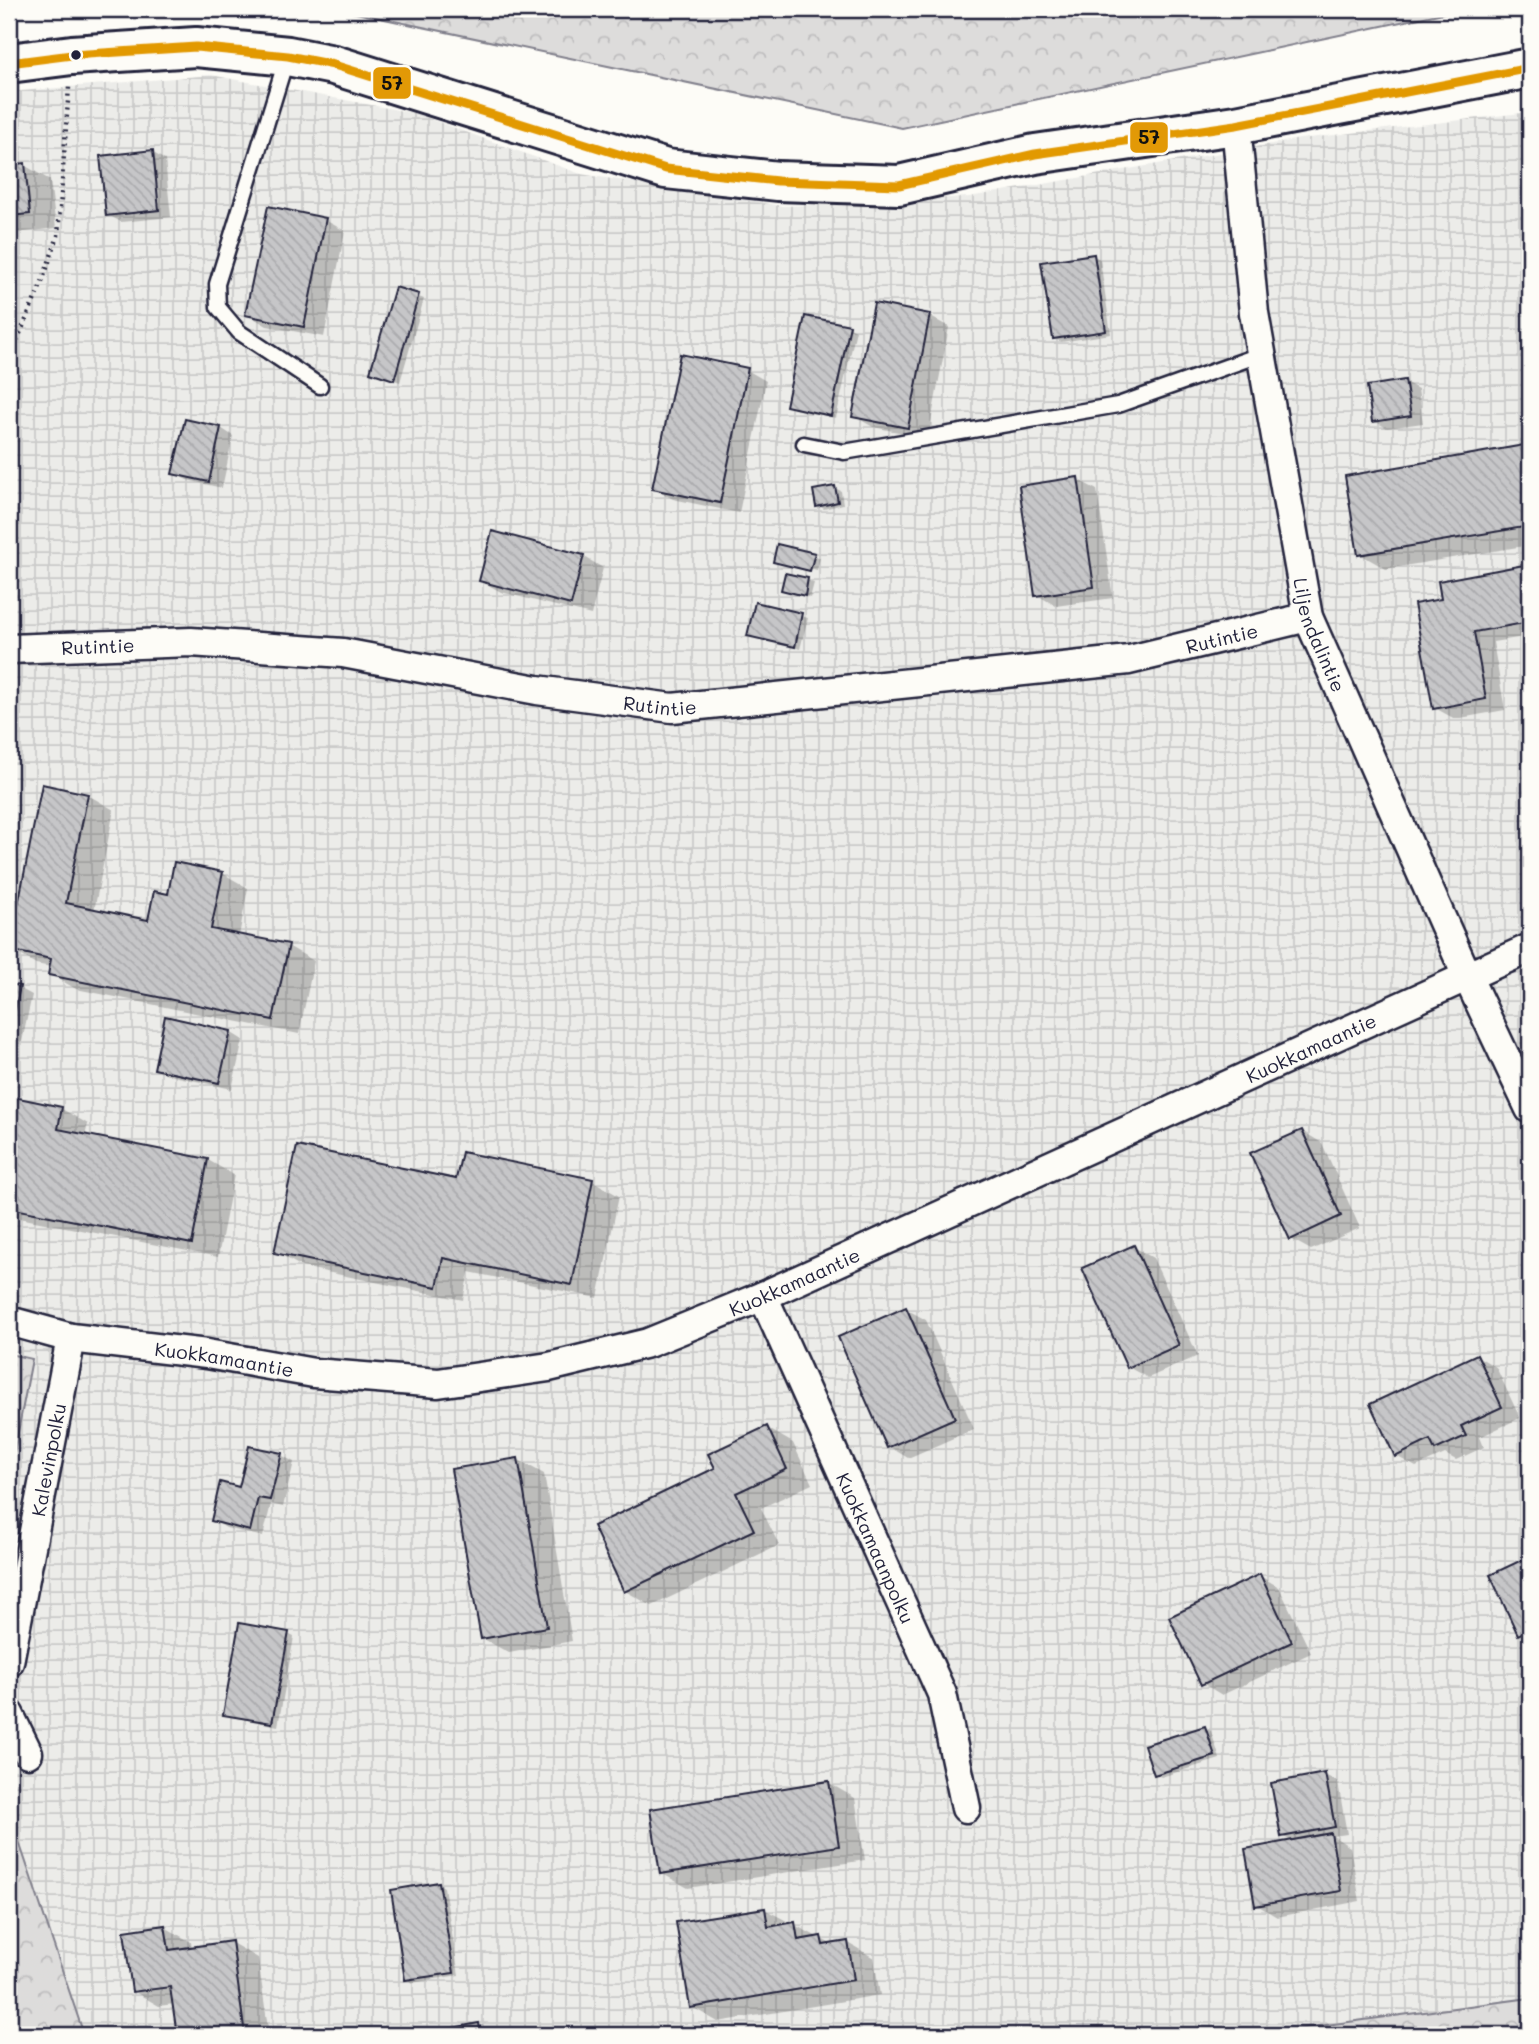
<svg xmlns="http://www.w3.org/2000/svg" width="1539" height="2044" viewBox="0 0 1539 2044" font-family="Mali,sans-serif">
<defs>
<pattern id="industrial-grid" width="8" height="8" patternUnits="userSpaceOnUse" patternTransform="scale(1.75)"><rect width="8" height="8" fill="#ecece9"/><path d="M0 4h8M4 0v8" fill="none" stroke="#cacac9"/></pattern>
<pattern id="forest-crowns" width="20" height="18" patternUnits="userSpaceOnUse" patternTransform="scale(1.75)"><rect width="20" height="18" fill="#dddcdb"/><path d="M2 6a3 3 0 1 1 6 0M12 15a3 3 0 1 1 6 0" fill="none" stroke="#bdbcbd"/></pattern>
<pattern id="building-back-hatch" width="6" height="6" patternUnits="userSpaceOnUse" patternTransform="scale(1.75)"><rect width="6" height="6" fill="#c6c6c8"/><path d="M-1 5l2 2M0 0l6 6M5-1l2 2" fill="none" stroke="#aaaaad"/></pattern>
</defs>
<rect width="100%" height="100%" fill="#fdfcf7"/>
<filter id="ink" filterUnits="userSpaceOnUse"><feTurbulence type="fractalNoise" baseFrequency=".0143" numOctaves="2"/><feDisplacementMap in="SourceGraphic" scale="14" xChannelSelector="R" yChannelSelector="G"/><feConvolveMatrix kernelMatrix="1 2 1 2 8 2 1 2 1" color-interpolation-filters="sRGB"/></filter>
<g filter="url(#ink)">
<path fill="url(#industrial-grid)" d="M211,75L414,113L581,174L783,206L969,197L1300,139L1530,112V1998L1250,2035H84L9,1812V1479L32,1360L9,1354V92Z"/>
<g fill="url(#forest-crowns)" stroke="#807f8b" stroke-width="2">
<path d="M337,9H1462L902,128Z"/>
<path d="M9,1354L32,1359L9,1479Z"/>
<path d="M9,1812L84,2035H9Z"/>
<path d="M1530,1998V2035H1250Z"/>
</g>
<g fill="#0003">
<path d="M152,152L165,160L171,217L121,222L108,215Z"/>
<path d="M24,165L50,180L56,228L9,234V167Z"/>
<path d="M325,220L345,231L324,337L267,326L247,314Z"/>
<path d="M1094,256L1100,259L1111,334L1061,342L1055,338Z"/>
<path d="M397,289L424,299L400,382L372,372Z"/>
<path d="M929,316L949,327L928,438L873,427L854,416Z"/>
<path d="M807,318L850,327L856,330L836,418L794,409L788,405Z"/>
<path d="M747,370L766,381L739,513L673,499L654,488Z"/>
<path d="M1405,382L1418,389L1423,423L1387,428L1374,421Z"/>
<path d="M221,428L233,436L222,488L187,480L174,473Z"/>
<path d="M1530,446V545L1386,569L1360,554L1347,477Z"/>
<path d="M1077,479L1097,490L1113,598L1056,606L1037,595Z"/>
<path d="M835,488L841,491L843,504L824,509L818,505Z"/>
<path d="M814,555L820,558L817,570L779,561Z"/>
<path d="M583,556L603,568L591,615L501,592L481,581Z"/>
<path d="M1524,567L1530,571V636L1493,642L1505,710L1455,719L1435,708L1443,600Z"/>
<path d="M787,575L814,583L810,598L783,589Z"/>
<path d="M757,604L808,618L800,649L749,635Z"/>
<path d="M43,786L88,795L114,810L94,911L150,922L169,896L222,873L248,888L239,936L288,946L314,961L299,1034L76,989L50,974L51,967L36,964L10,949Z"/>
<path d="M9,986L19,988L32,995L22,1042L9,1039Z"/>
<path d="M230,1032L243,1040L232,1089L169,1075L156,1068Z"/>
<path d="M9,1098L62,1109L88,1124L85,1136L208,1160L234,1175L218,1257L9,1216Z"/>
<path d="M1302,1131L1322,1143L1360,1228L1311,1250L1291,1239Z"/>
<path d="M463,1155L593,1181L619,1196L598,1298L469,1272L463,1300L302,1267L276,1252L458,1181Z"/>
<path d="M1134,1247L1153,1258L1198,1356L1148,1378L1128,1367Z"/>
<path d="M906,1309L926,1320L974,1429L908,1458L888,1446Z"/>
<path d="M1477,1356L1496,1367L1520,1418L1480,1437L1484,1447L1456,1460L1445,1454L1416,1467L1396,1456Z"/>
<path d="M767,1428L793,1443L812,1484L761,1508L779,1545L652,1606L625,1591L717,1469Z"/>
<path d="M281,1455L294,1462L283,1507L271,1504L263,1537L226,1528L213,1520L241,1489Z"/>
<path d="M517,1459L544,1474L572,1641L509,1653L482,1638Z"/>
<path d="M1530,1558V1640L1519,1633L1492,1576Z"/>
<path d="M1260,1576L1279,1587L1311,1653L1222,1695L1202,1683Z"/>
<path d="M288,1634L294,1637L278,1726L231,1717L225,1714Z"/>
<path d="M1205,1728L1211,1731L1220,1759L1161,1777L1155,1774Z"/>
<path d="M1325,1775L1338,1782L1347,1834L1333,1836L1350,1847L1360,1901L1277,1917L1257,1905L1293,1842L1282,1836Z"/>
<path d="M829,1783L855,1798L865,1860L688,1888L661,1873Z"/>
<path d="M438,1884L444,1887L459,1975L412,1983L407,1979Z"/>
<path d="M764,1909L833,1945L847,1942L874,1958L880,1995L718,2022L692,2007Z"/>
<path d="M165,1927L191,1942L192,1949L232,1943L258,1958L269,2035H178L174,2004L159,2006L133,1991Z"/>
<path d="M479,2025L485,2028L486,2035H424Z"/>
</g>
<g fill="url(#building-back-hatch)" stroke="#22223b" stroke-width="2">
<path d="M153,150L159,210L106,216L100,156Z"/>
<path d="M25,163L30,214L9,216V165Z"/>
<path d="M268,206L326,218L304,327L245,315Z"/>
<path d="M1094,254L1106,331L1053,339L1041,262Z"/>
<path d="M395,287L419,294L394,380L370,372Z"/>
<path d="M874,303L930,314L908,428L852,417Z"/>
<path d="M805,316L850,325L831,416L786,406Z"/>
<path d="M680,354L748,368L720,503L652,489Z"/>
<path d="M1405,380L1411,416L1372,422L1367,386Z"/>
<path d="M185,419L221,427L209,482L172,474Z"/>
<path d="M1530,444V526L1358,555L1345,476Z"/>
<path d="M1078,477L1094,587L1035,596L1019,486Z"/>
<path d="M835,486L838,502L816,507L813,490Z"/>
<path d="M492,531L584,555L571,605L479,581Z"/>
<path d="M777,544L815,553L810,571L773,562Z"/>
<path d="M1524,565L1530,598V622L1474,632L1486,699L1433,709L1414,604L1441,599L1438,581Z"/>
<path d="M785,573L808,578L805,596L781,590Z"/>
<path d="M755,602L802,613L795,647L747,636Z"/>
<path d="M42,784L88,794L66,903L148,920L154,891L168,894L174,862L223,872L211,929L289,944L273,1020L48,975L51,959L9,950Z"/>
<path d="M9,984L20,986L10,1036H9Z"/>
<path d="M165,1016L231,1031L219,1083L154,1069Z"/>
<path d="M9,1096L62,1107L58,1129L208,1159L192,1244L9,1208Z"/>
<path d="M1302,1130L1341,1216L1290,1240L1250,1153Z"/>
<path d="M297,1146L456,1179L462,1152L593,1179L572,1285L443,1258L437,1287L274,1253Z"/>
<path d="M1134,1245L1179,1345L1127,1368L1082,1268Z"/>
<path d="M906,1307L955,1418L887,1448L838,1337Z"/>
<path d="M1477,1354L1502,1407L1461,1426L1466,1436L1435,1450L1430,1440L1395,1457L1370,1404Z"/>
<path d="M767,1426L787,1469L736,1493L754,1530L624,1592L593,1526L715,1468L708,1454Z"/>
<path d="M249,1446L282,1453L270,1500L258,1498L250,1531L211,1521L220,1482L239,1487Z"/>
<path d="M518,1458L547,1627L481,1639L451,1469Z"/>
<path d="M1530,1556V1629L1518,1635L1490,1575Z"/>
<path d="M1260,1574L1292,1642L1201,1685L1169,1617Z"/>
<path d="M239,1623L289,1632L272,1723L223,1715Z"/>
<path d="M1205,1726L1215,1756L1154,1775L1144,1745Z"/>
<path d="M1325,1773L1335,1827L1281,1837L1271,1783Z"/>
<path d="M829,1781L839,1846L660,1874L650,1809Z"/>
<path d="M1331,1833L1341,1891L1255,1906L1245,1849Z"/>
<path d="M439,1882L454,1973L405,1980L391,1890Z"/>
<path d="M765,1908L768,1927L795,1922L798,1940L821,1936L823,1945L848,1941L854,1980L690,2008L676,1922Z"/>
<path d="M165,1925L169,1950L232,1941L245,2035H177L170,1987L132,1992L124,1931Z"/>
<path d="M479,2023L481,2035H415Z"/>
</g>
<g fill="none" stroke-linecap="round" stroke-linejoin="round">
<g stroke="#22223b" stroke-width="19">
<g id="lane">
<path d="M287,57L217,284L218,307L239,332L320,386"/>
<path d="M804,444L844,452L1118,405L1262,354"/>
</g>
</g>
<g stroke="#22223b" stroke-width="33">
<g id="street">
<path id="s1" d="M1236,125L1254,313L1308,617L1467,976L1530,1109"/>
<path id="s2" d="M9,649L191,642L343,653L537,690L672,708L1129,660L1308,617"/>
<path id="s3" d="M763,1296L942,1694L966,1808"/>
<path id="s4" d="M9,1321L71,1338L207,1354L314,1373L438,1383L549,1367L648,1343L763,1296L1530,948"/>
<path id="s5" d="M9,1662L71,1338"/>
<path d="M9,1714L28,1753"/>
</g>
</g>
<g stroke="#22223b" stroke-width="44">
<path id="secondary" d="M9,63L72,55L196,47L288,56L334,65L666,169L778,181L899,185L1035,154L1236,125L1530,68"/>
</g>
<path stroke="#22223b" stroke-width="4.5" stroke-dasharray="2 5" stroke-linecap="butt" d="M9,367L12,352L41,285L58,236L69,87"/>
<use href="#lane" stroke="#fdfcf7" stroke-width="14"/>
<use href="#street" stroke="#fdfcf7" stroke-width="28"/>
<use href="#secondary" stroke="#fdfcf7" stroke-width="38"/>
<g stroke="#fdfcf7" stroke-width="14">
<path id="bus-1" d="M9,63L72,55L196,47L288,56L334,65L666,169L778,181L899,185L1035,154L1236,125L1530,68"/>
</g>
<use href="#bus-1" stroke="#e29906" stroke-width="9"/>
</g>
</g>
<circle fill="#22223b" stroke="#fdfcf7" stroke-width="2.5" cx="76" cy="55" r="6"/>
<g text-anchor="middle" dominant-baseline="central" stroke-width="7" stroke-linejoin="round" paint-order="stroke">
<g font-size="19" fill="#22223b" stroke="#fdfcf7">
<text stroke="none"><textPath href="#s1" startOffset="518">Liljendalintie</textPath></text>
<text stroke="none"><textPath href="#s2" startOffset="1223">Rutintie</textPath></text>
<text stroke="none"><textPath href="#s2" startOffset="89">Rutintie</textPath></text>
<text stroke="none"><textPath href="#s2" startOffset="656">Rutintie</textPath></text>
<text stroke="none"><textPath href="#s4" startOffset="1374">Kuokkamaantie</textPath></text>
<text stroke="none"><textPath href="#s4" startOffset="807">Kuokkamaantie</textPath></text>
<text stroke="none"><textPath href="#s4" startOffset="219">Kuokkamaantie</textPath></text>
<text stroke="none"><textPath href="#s5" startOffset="206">Kalevinpolku</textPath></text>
<text stroke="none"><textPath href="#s3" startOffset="276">Kuokkamaanpolku</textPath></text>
</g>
</g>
<g stroke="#fdfcf7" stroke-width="2.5">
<rect x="372" y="66" width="40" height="34" rx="7" fill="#e29906"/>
<rect x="1129" y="121" width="40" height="33" rx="7" fill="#e29906"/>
</g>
<g font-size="19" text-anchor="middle" font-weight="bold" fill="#111">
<text x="392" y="90">57</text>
<text x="1149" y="144">57</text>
</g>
<rect width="1539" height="2044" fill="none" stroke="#fdfcf7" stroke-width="35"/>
<rect x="18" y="18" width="1504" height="2009" fill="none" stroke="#22223b" stroke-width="2.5" filter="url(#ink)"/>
</svg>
